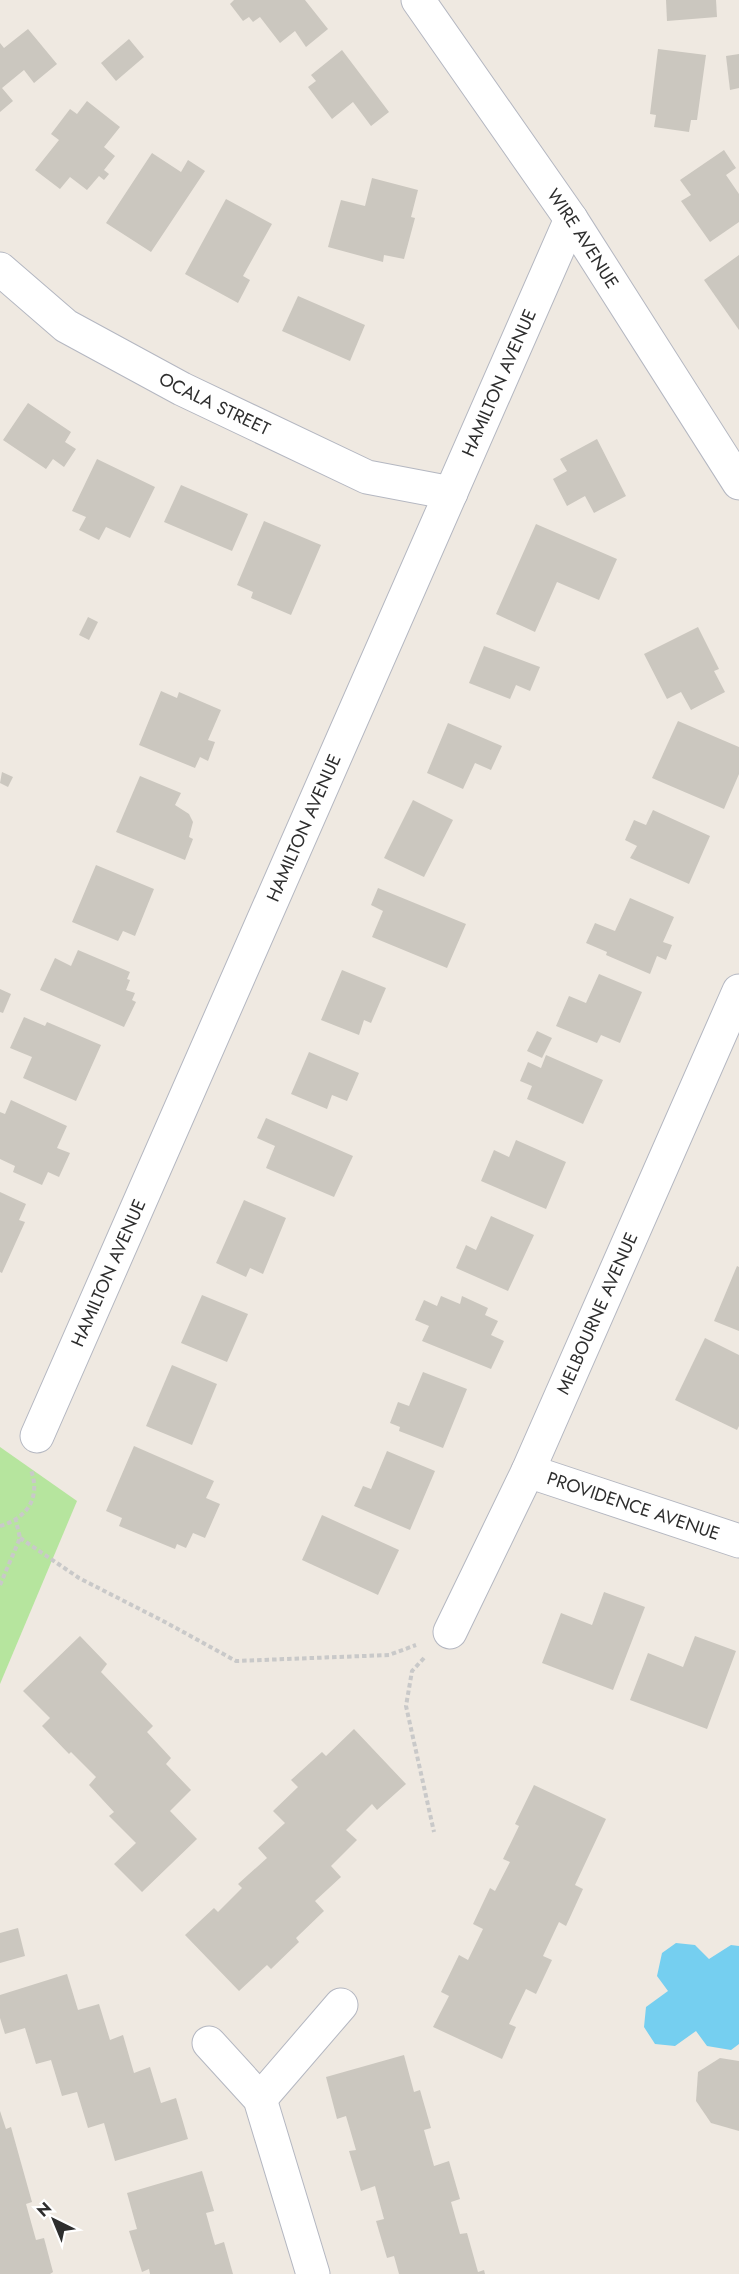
<svg xmlns="http://www.w3.org/2000/svg" width="739" height="2274" viewBox="0 0 739 2274" font-family="Jost,sans-serif">
<rect width="100%" height="100%" fill="#efe9e1"/>
<path fill="#b6e59e" d="M0,1447L77,1501L0,1684Z"/>
<path fill="#75cff0" d="M676,1943L695,1945L709,1959L731,1945L739,1946V2044L731,2050L707,2046L696,2031L675,2046L655,2044L644,2027L646,2007L668,1991L657,1976L662,1953Z"/>
<g fill="#cbc7bf">
<path d="M234,0H305L328,29L306,47L295,31L280,43L260,17L253,22L249,17L243,21L230,4Z"/>
<path d="M666,0H716L717,17L667,21Z"/>
<path d="M28,29L57,64L34,83L24,70L2,88L13,101L0,112V43L4,48Z"/>
<path d="M129,39L144,57L116,81L101,63Z"/>
<path d="M658,49L706,55L697,120H691L689,132L654,127L656,115L650,114Z"/>
<path d="M342,50L389,112L371,126L353,102L332,119L308,87L316,81L311,75Z"/>
<path d="M739,54V88L730,90L726,56Z"/>
<path d="M87,101L120,127L104,147L115,156L104,170L109,174L104,180L99,176L87,190L70,177L60,189L35,170L59,140L51,134L70,109L77,114Z"/>
<path d="M724,150L736,168L726,175L739,194V222L710,242L681,201L691,195L680,180Z"/>
<path d="M152,153L181,172L188,160L205,171L151,252L106,223Z"/>
<path d="M372,178L418,190L411,217L415,218L404,259L384,255L383,262L328,247L341,200L365,206Z"/>
<path d="M226,199L272,224L243,276L250,280L238,303L185,274Z"/>
<path d="M739,255V330L704,280Z"/>
<path d="M298,296L365,325L350,361L282,331Z"/>
<path d="M28,403L71,432L65,442L76,449L64,467L53,459L46,469L3,440Z"/>
<path d="M597,439L626,496L594,513L585,496L567,506L553,479L567,471L560,459Z"/>
<path d="M97,459L155,487L130,538L106,527L99,540L79,530L86,517L72,511Z"/>
<path d="M181,485L248,514L232,551L164,522Z"/>
<path d="M264,521L321,545L291,615L251,598L253,592L237,585Z"/>
<path d="M536,524L617,559L599,600L557,582L535,632L496,614Z"/>
<path d="M88,617L98,622L89,640L79,635Z"/>
<path d="M698,627L719,669L714,671L725,692L691,710L681,692L667,699L644,654Z"/>
<path d="M484,646L540,667L530,691L516,685L510,699L469,683Z"/>
<path d="M161,691L177,698L179,692L221,710L208,740L215,742L208,761L200,757L195,768L139,745Z"/>
<path d="M678,721L739,747V774L724,809L652,778Z"/>
<path d="M448,723L502,746L491,770L475,763L463,789L427,773Z"/>
<path d="M2,772L13,777L8,787L0,783Z"/>
<path d="M140,776L181,793L175,805L189,814L193,822L189,837L193,839L185,860L116,832Z"/>
<path d="M413,800L453,820L424,877L384,858Z"/>
<path d="M653,810L710,836L689,884L630,858L637,846L625,840L634,820L646,825Z"/>
<path d="M96,865L154,889L135,936L123,931L118,941L72,922Z"/>
<path d="M378,888L466,924L447,968L372,937L383,911L371,905Z"/>
<path d="M630,898L674,917L663,942L672,945L666,960L657,956L650,974L606,955L607,952L586,943L595,923L615,931Z"/>
<path d="M78,950L130,972L127,979L130,980L126,990L135,993L132,1000L136,1002L124,1027L40,990L55,958L71,966Z"/>
<path d="M342,970L386,988L371,1023L364,1020L359,1035L321,1020Z"/>
<path d="M599,974L642,992L620,1043L601,1035L597,1043L556,1026L569,996L586,1003Z"/>
<path d="M0,989L11,994L3,1013L0,1012Z"/>
<path d="M24,1017L45,1026L47,1022L101,1045L76,1101L23,1078L32,1057L10,1048Z"/>
<path d="M537,1031L552,1038L542,1058L527,1051Z"/>
<path d="M309,1052L359,1073L347,1101L332,1095L327,1109L291,1094Z"/>
<path d="M546,1055L603,1080L583,1124L527,1099L532,1086L520,1081L528,1062L541,1068Z"/>
<path d="M11,1100L67,1126L57,1148L70,1153L59,1177L48,1172L42,1185L13,1172L15,1166L0,1159V1112L5,1114Z"/>
<path d="M266,1118L353,1156L334,1197L266,1168L275,1146L257,1138Z"/>
<path d="M516,1140L566,1162L546,1209L481,1181L494,1150L509,1157Z"/>
<path d="M0,1192L26,1204L19,1220L25,1222L2,1273L0,1272Z"/>
<path d="M244,1200L286,1218L263,1274L250,1268L246,1277L216,1263Z"/>
<path d="M491,1216L534,1235L508,1291L456,1268L466,1245L476,1250Z"/>
<path d="M737,1266L739,1267V1331L714,1321Z"/>
<path d="M202,1295L248,1314L227,1362L181,1343Z"/>
<path d="M441,1296L460,1304L462,1296L488,1308L485,1315L498,1321L491,1335L504,1341L491,1369L422,1341L429,1326L415,1320L424,1300L437,1306Z"/>
<path d="M705,1338L739,1355V1426L737,1430L675,1400Z"/>
<path d="M172,1365L217,1384L192,1445L146,1426Z"/>
<path d="M423,1372L467,1389L443,1448L399,1431L400,1427L390,1423L398,1402L409,1406Z"/>
<path d="M134,1446L214,1481L206,1498L220,1504L205,1538L193,1533L186,1548L177,1544L175,1549L119,1526L122,1518L106,1511Z"/>
<path d="M387,1451L435,1471L410,1530L354,1506L363,1486L371,1489Z"/>
<path d="M322,1515L399,1550L378,1595L302,1560Z"/>
<path d="M604,1592L645,1607L613,1690L542,1663L561,1613L592,1625Z"/>
<path d="M80,1636L107,1664L101,1672L153,1726L147,1732L171,1758L166,1764L191,1790L170,1811L197,1839L142,1892L114,1864L136,1843L109,1816L114,1812L89,1785L96,1777L71,1752L69,1754L42,1726L50,1718L23,1691Z"/>
<path d="M695,1636L736,1651L707,1729L630,1700L648,1653L683,1667Z"/>
<path d="M354,1729L406,1784L377,1810L372,1804L346,1830L357,1840L331,1866L341,1877L315,1901L324,1911L296,1938L299,1942L271,1969L267,1965L239,1991L185,1935L214,1908L218,1912L242,1888L238,1884L267,1858L258,1848L285,1823L273,1811L298,1787L291,1780L322,1752L326,1756Z"/>
<path d="M534,1785L606,1819L575,1885L583,1889L566,1926L559,1922L543,1956L552,1960L536,1994L526,1989L509,2024L516,2027L502,2059L433,2027L449,1996L441,1992L459,1955L468,1960L483,1929L473,1924L490,1888L495,1891L510,1862L503,1859L519,1826L515,1824Z"/>
<path d="M18,1928L25,1956L0,1963V1933Z"/>
<path d="M67,1974L78,2010L99,2004L110,2040L123,2035L134,2073L150,2067L161,2103L176,2098L188,2139L115,2161L104,2123L88,2128L77,2092L62,2096L51,2060L36,2064L25,2028L5,2034L0,2018V1995Z"/>
<path d="M404,2055L414,2092L420,2090L431,2128L424,2130L434,2166L449,2161L460,2199L451,2202L460,2234L467,2233L478,2272L484,2270L485,2274H399L394,2256L387,2258L376,2221L384,2219L375,2186L361,2191L349,2151L356,2150L346,2116L337,2119L326,2077Z"/>
<path d="M720,2058L739,2061V2131L711,2123L696,2101L698,2072Z"/>
<path d="M0,2111L6,2129L11,2127L32,2202L26,2204L36,2240L44,2238L53,2272L50,2274H0Z"/>
<path d="M202,2171L214,2211L206,2213L215,2245L224,2242L233,2274H150L149,2269L142,2272L129,2231L137,2229L127,2193Z"/>
</g>
<g fill="none" stroke-linecap="round" stroke-linejoin="round">
<g stroke="#b4b7c1" stroke-width="35">
<g id="minor">
<path id="s1" d="M418,0L571,219L739,483"/>
<path id="s2" d="M0,269L66,326L182,389L367,477L451,493"/>
<path id="s3" d="M37,1436L571,219"/>
<path id="s4" d="M528,1471L739,1541"/>
<path id="s5" d="M450,1632L528,1471L739,991"/>
<path d="M209,2043L260,2099L313,2274"/>
<path d="M260,2099L341,2005"/>
</g>
</g>
<g stroke="#c9c9c9" stroke-width="4" stroke-dasharray="4.5 3" stroke-linecap="butt">
<path d="M0,1526C27,1518 41,1498 31,1470"/>
<path d="M20,1538L79,1578L165,1622L236,1661L389,1655L416,1645"/>
<path d="M0,1585L20,1538L16,1521"/>
<path d="M424,1658L412,1671L406,1706L434,1832"/>
</g>
<use href="#minor" stroke="#fff" stroke-width="33"/>
</g>
<g text-anchor="middle" dominant-baseline="central" stroke-width="4.5" stroke-linejoin="round" paint-order="stroke">
<g font-size="18" fill="#2e2e2e" stroke="#fff">
<text stroke="none"><textPath href="#s1" startOffset="290">WIRE AVENUE</textPath></text>
<text stroke="none"><textPath href="#s3" startOffset="1150">HAMILTON AVENUE</textPath></text>
<text stroke="none"><textPath href="#s2" startOffset="255">OCALA STREET</textPath></text>
<text stroke="none"><textPath href="#s3" startOffset="664">HAMILTON AVENUE</textPath></text>
<text stroke="none"><textPath href="#s3" startOffset="178">HAMILTON AVENUE</textPath></text>
<text stroke="none"><textPath href="#s5" startOffset="351">MELBOURNE AVENUE</textPath></text>
<text stroke="none"><textPath href="#s4" startOffset="111">PROVIDENCE AVENUE</textPath></text>
</g>
</g>
<g transform="translate(54 2220) rotate(317)" stroke="#ffffff" stroke-width="4.5" paint-order="stroke">
<path d="M0-4.5L10 22L0 15L-10 22Z" fill="#2e2e2e"/>
<text y="-9" font-size="16" font-weight="bold" text-anchor="middle" fill="#2e2e2e">N</text>
</g>
</svg>
